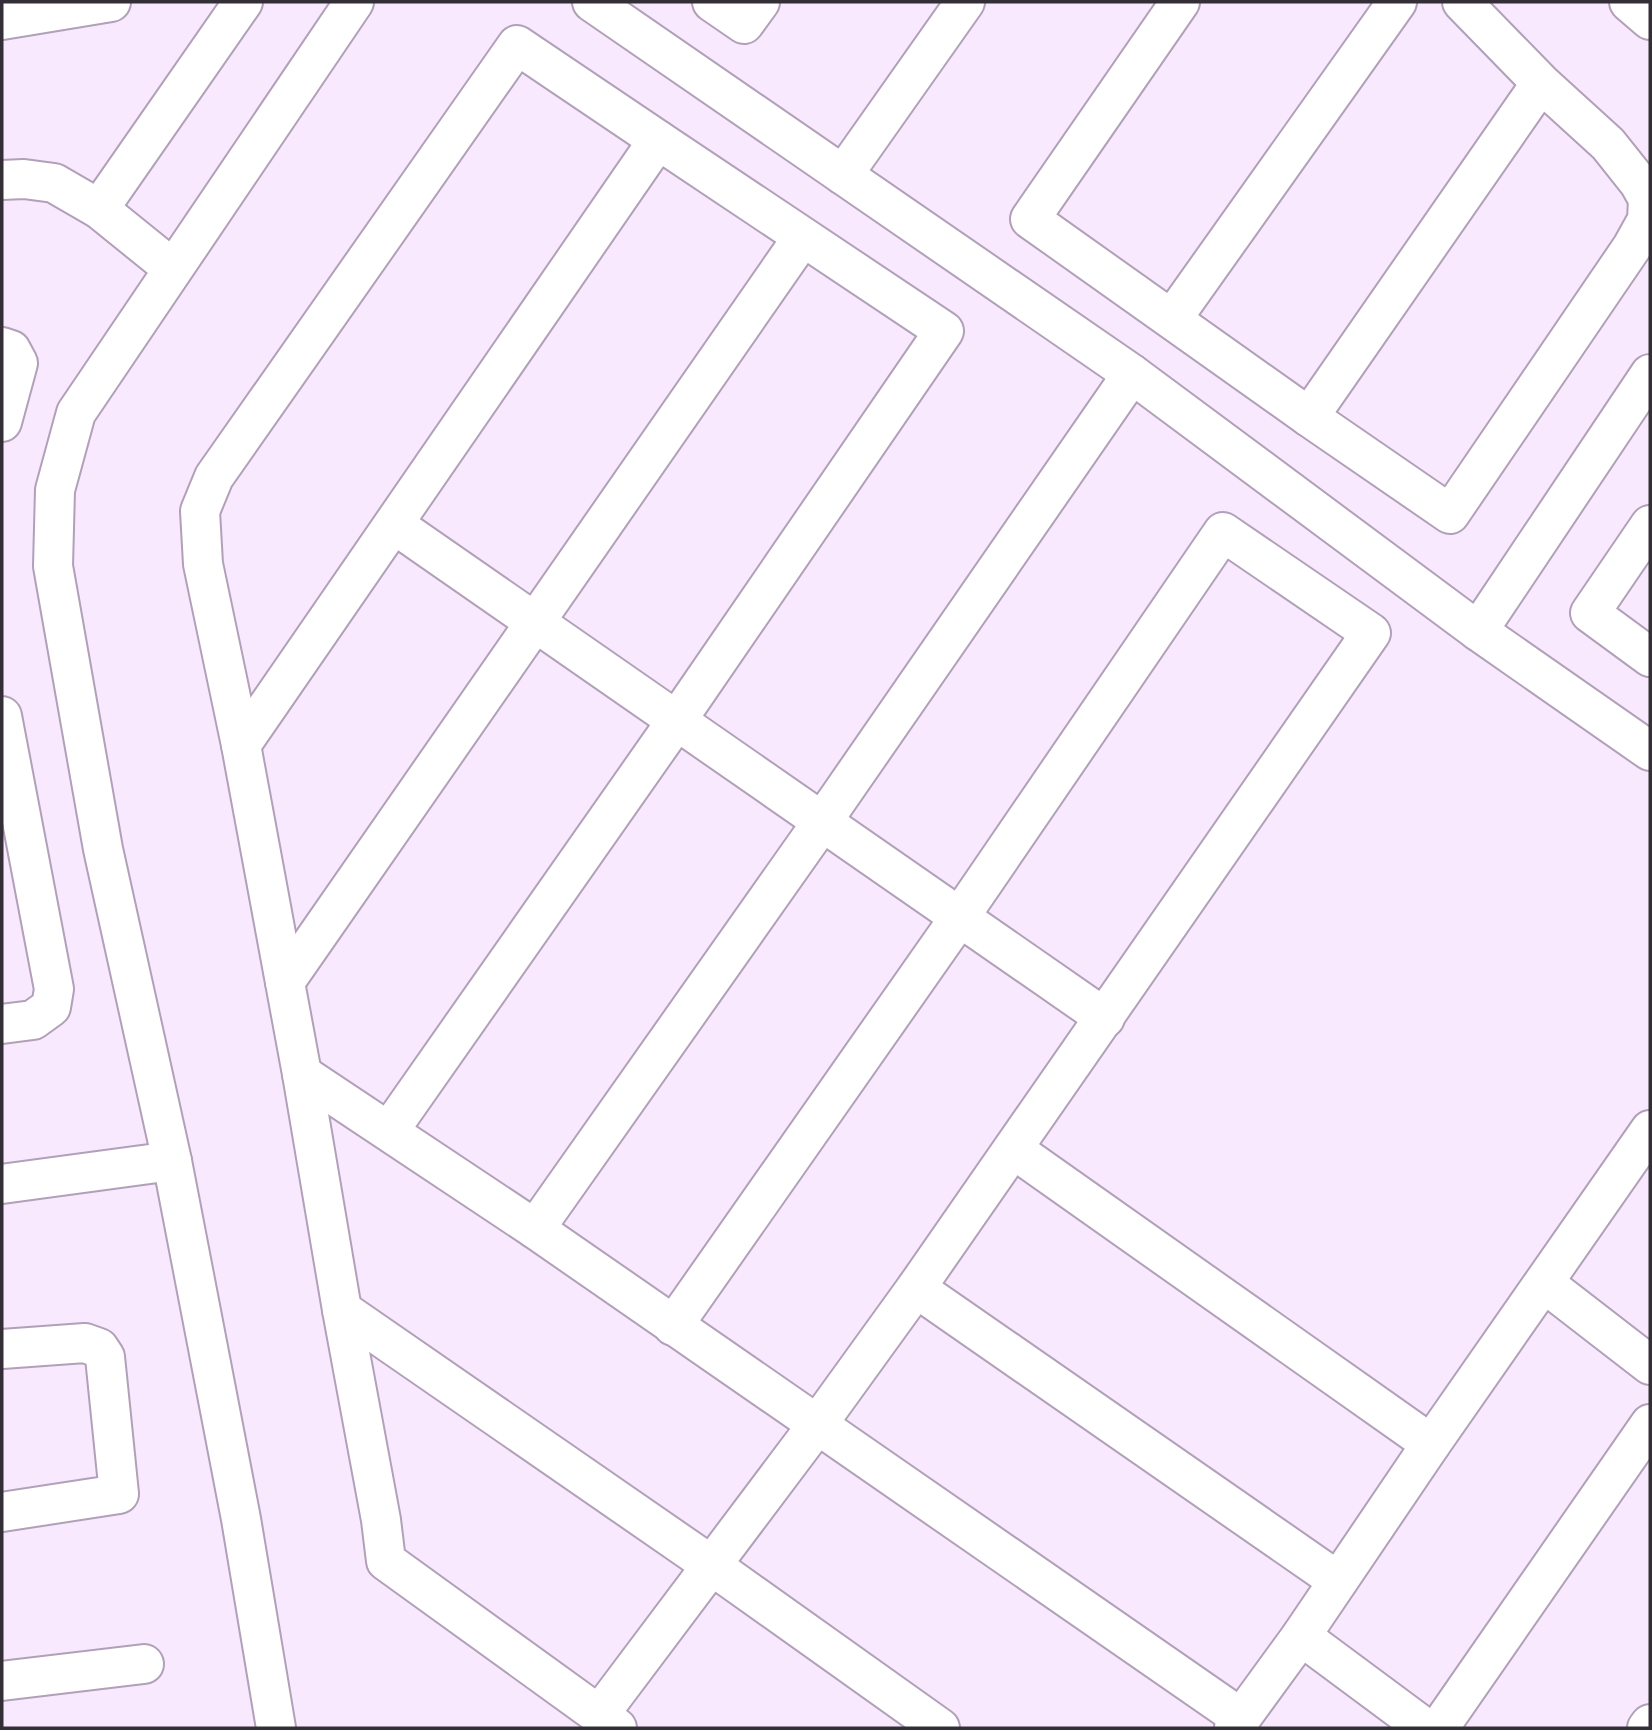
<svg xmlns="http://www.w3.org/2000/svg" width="1652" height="1730" viewBox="0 0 1652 1730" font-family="Rubik,sans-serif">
<rect width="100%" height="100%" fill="#f8e9fe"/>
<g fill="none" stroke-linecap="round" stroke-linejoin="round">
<g stroke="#b1a0b8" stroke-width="42">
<g id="minor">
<path d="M592,2L1132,374L1478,631L1650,751"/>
<path d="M712,2L744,24L760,2"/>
<path d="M1180,2L1030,219L1309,417"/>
<path d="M1462,2L1541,83L1608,144L1639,183L1648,199L1647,220L1632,247L1450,514L1309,417L1541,83"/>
<path d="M1629,2L1650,20"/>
<path d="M2,20L111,2"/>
<path d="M843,175L965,2"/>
<path d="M2,180L24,179L54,183L99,209L172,268"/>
<path d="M99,209L243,2"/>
<path d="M1172,319L1397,2"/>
<path d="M2,347L11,350L18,363L2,422"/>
<path d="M395,525L1105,1018"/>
<path d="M1650,525L1590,613L1650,657"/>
<path d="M1478,631L1650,374"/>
<path d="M2,716L54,989L51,1007L33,1020L2,1024"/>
<path d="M241,745L658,140L944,331L677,720L389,1131"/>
<path d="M285,982L802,238"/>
<path d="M302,1074L535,1229L1241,1718"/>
<path d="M1013,1149L1431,1444"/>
<path d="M2,1184L172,1161"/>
<path d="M535,1229L822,822L1132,374"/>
<path d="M1544,1283L1650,1365"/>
<path d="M916,1288L1338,1581"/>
<path d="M342,1310L711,1565L940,1728"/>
<path d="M2,1349L85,1343L99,1348L105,1357L119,1494L2,1512"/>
<path d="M1301,1636L1425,1728"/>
<path d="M2,1681L144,1664"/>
<path d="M599,1715L817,1425L916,1288L1371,633L1223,532L959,918L673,1326"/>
<path d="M276,1728L241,1519L172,1161L103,849L53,566L55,490L76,413L354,2"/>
<path d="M617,1728L386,1561L381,1520L342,1310L302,1074L241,745L203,564L200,511L214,477L517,45L658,140"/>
<path d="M1234,1728L1301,1636L1431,1444L1650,1130"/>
<path d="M1439,1728L1650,1424"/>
<path d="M1647,1728L1650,1724"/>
</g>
</g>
<use href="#minor" stroke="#fff" stroke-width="38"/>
</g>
<rect width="1652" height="1730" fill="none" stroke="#342e37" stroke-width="7"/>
</svg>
